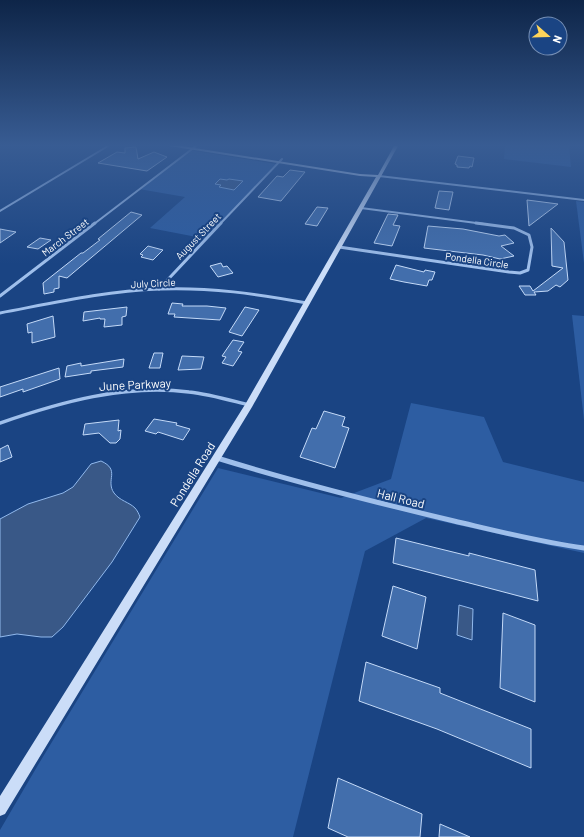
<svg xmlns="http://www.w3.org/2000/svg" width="584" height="837" viewBox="0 0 584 837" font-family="Barlow,sans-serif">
<rect width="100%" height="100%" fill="#1a4483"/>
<g fill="#2d5da2">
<path d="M505,146H569L571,167L504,159Z"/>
<path d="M189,150L276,164L207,239L150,228L185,197L139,189Z"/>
<path d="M576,201L584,202V263Z"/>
<path d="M572,315L584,316V420Z"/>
<path d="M411,403L484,417L503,462L584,482V553L426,518L365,551L293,837H0V830L38,765L218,468L341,498L391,479Z"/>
</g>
<g fill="#395887" stroke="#91b9ed">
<path d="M220,179L227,180L229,179L243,181L234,190L219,187L221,185L215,184Z"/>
<path d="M101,461C121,470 105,480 114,493C120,501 129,502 135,508C137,510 139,514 140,517L112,562L63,627L52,637H41L17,634L0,637V519L28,504L63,493L73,487L91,464Z"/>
<path d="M459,605L473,609L472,640L457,635Z"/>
</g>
<g fill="#426eac" stroke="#c4daf8">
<path d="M136,147L138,159L154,152L167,157L147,171L98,163L117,152L125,153V148Z"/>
<path d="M458,156L474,158L472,167L470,166L469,168L457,167V165L455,164Z"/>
<path d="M290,170L305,172L281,201L258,197L277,176L283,177Z"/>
<path d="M439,191L453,192L449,210L435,208Z"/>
<path d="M527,200L535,201L558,204L529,226Z"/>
<path d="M317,207L328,208L317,226L305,224Z"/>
<path d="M131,212L142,215L67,278L59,276V288L54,289V292L44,294L43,283L81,253H83L100,240L98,239Z"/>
<path d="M388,214L398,215L393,225L400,226L392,246L374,243Z"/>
<path d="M428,226L463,229L499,236L505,235L514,243L501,246L514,256L500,259L483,255L424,248Z"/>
<path d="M551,228L564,242L568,280L560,287L556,285L548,291L534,292L536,295H525L519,286H530L533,291L563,268L552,266Z"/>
<path d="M0,229L16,232L0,243Z"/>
<path d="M40,238L51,240L38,249L27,247Z"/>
<path d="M148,246L163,250L153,260L141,257L143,255L140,254Z"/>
<path d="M221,263L223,267L227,266L233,273L218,277L210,266Z"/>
<path d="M396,265L424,272L425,270L435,272L432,280H429L427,286L404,282L390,279Z"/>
<path d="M172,303L183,304L182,306H207L226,308L220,320L174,317L175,314H168Z"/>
<path d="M127,307L126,316L122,317V325L104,327L105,319H100V318L83,321L84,312Z"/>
<path d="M245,307L259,310L242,336L229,332Z"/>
<path d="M53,316L55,337L32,343V332L28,333L27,324Z"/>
<path d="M233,340L244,342L238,351L242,352L233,366L222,363L226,357L222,356Z"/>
<path d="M154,353H163L160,368H149Z"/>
<path d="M182,356L204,357L201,369L178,370Z"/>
<path d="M124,359L123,367L91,371V373L65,377L67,366L81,363V366Z"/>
<path d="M59,368L60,379L23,392V389L0,397V387Z"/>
<path d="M324,411L345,417L342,426L349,428L335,468L300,457L312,428L316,429Z"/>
<path d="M154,419L177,423L176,425L190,429L183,440L158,432L156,434L145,431Z"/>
<path d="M119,420L118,431L121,430L120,439L116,443H110L99,433L83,435L85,424Z"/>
<path d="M8,445L12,457L0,462V449Z"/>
<path d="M396,538L469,556V553L535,570L538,601L393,563Z"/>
<path d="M393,586L426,597L417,649L382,636Z"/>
<path d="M503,613L535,625V702L500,688Z"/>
<path d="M366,662L440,688V693L531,729V768L437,729L359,701Z"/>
<path d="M338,778L422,814L420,837H348L328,828Z"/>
<path d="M440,824L470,837H439Z"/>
</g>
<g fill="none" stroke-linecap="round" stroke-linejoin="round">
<g stroke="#9fbfeb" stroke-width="2">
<path d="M379,176L584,200"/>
<path d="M361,208L484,224"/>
<path d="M0,211L108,146"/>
<path d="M94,224L196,146"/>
<path d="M220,224L282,159"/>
</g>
<g stroke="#9fbfeb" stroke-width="3">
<path d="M339,247L509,272L520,273L528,270L532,247L529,235L514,228L476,223"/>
<path d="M159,289L221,223"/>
<path d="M0,296L95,223"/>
<path d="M0,313C53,303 105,291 159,289C209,287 258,294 307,303"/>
</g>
<path stroke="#9fbfeb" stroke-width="3.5" d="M0,423C61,402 124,384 189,392C209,394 229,400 249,405"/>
<path stroke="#9fbfeb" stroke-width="5" d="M217,458C295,482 374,502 454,521C497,531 540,542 584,548"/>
<path fill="#cbddf8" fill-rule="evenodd" d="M182,146L360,174L378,175L394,146H398L252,407L5,814L0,816V796L246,403L376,177L360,176L169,146Z"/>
</g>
<linearGradient id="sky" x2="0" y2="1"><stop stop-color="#0e2548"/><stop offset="0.55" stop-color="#385c93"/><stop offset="1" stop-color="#385c93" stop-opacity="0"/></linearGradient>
<rect width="584" height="264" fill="url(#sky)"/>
<g text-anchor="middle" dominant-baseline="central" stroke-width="4" stroke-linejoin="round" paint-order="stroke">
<g font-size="10" fill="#fff" stroke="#1a4483">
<text transform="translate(198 236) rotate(-46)">August Street</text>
<text transform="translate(65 237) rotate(-37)">March Street</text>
<text transform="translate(477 260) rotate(8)">Pondella Circle</text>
<text transform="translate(153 283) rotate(-3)">July Circle</text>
</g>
<g font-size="12" fill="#fff" stroke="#1a4483">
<text transform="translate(135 384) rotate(-3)">June Parkway</text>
<text transform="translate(192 474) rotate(-58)">Pondella Road</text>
<text transform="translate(401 498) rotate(14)">Hall Road</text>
</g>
</g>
<g transform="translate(548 36) rotate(110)"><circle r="19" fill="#1a4483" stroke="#768fb5"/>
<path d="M0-3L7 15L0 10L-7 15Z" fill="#fed45a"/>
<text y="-6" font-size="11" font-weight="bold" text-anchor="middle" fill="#ffffff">N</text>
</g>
</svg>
